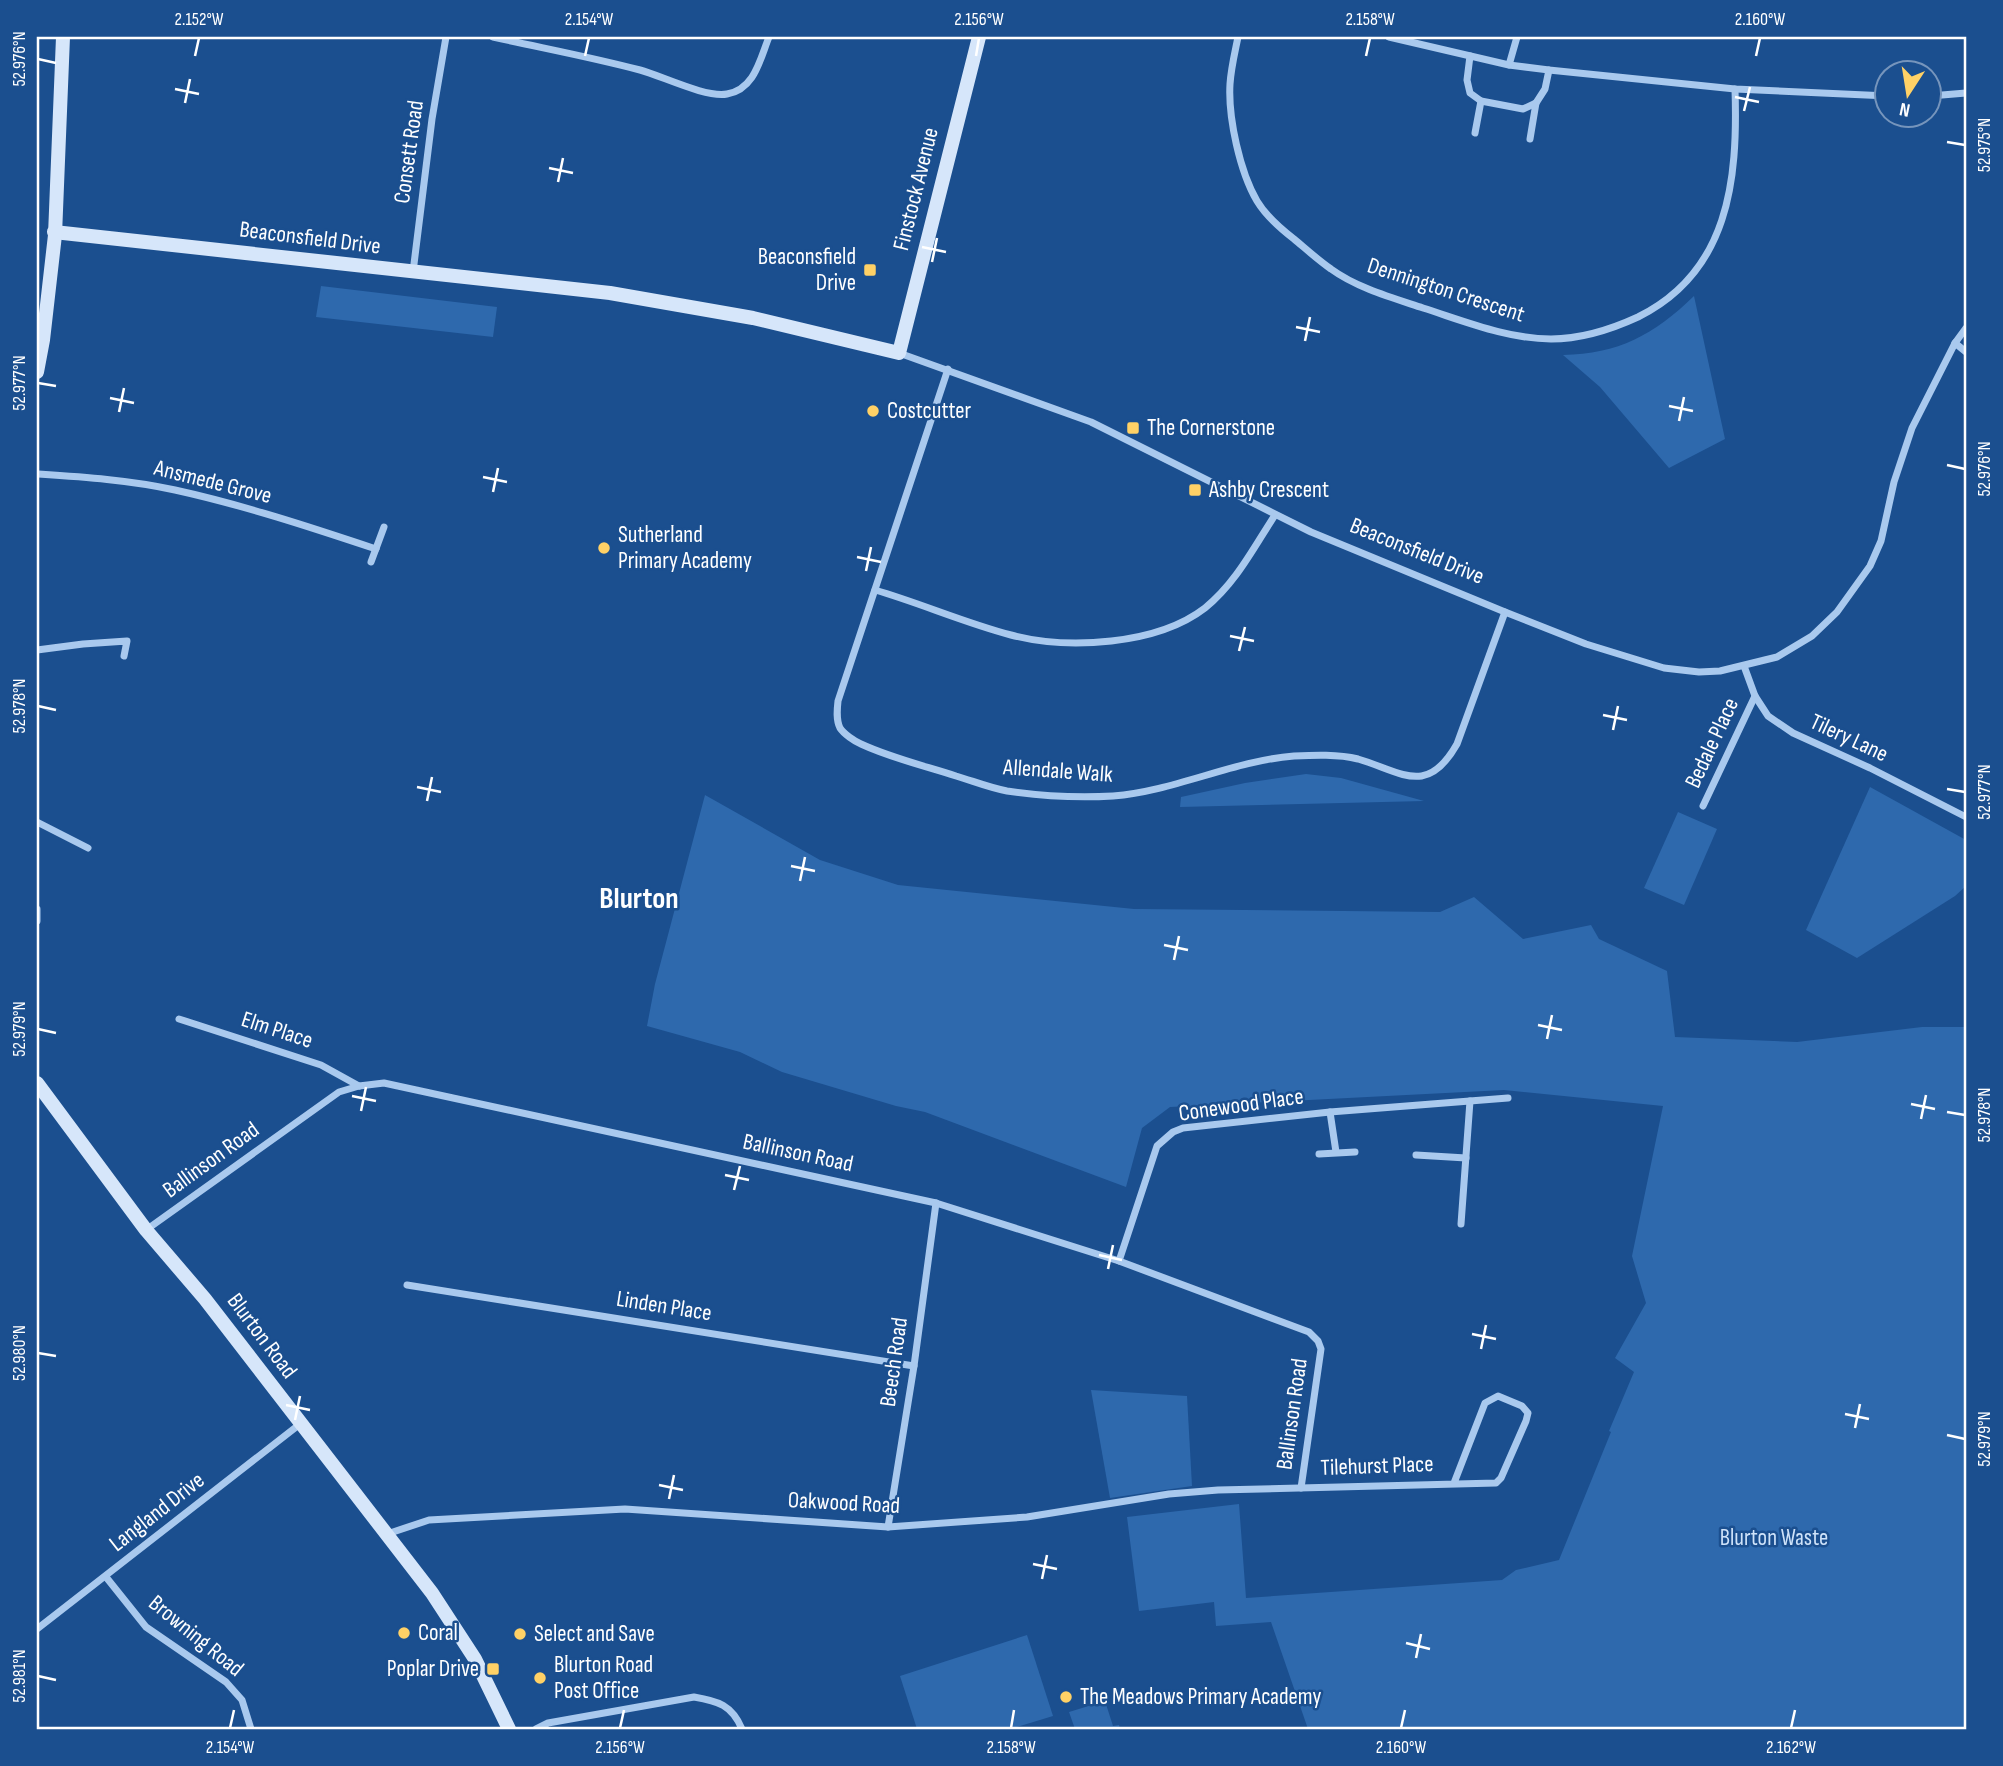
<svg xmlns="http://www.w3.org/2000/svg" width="2003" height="1766" viewBox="0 0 2003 1766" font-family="'Sofia Sans Condensed',sans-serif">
<rect width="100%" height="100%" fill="#1b4f8f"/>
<g fill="#2e69ad">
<path d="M321,286L497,307L493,337L316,317Z"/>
<path d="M1694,296L1725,439L1669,468L1600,387L1563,355C1618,354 1654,335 1694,296Z"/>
<path d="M1306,774L1341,778L1424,801L1180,807L1181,797L1245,783Z"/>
<path d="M1870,787L1966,840V886L1955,896L1857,958L1806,930Z"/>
<path d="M705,795L820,860L898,885L1134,909L1440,912L1474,897L1523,939L1591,925L1599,939L1667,971L1675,1037L1797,1042L1922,1027H1966V1729H1308L1271,1622L1216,1626L1214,1602L1139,1611L1127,1517L1239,1504L1246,1598L1502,1580L1516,1570L1559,1560L1611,1432L1609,1431L1634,1372L1615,1358L1646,1303L1632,1256L1663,1106L1504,1090L1170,1107L1142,1128L1126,1187L925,1112L896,1106L782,1072L740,1052L647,1026L655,984Z"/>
<path d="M1678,812L1717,829L1684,905L1644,888Z"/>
<path d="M1091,1390L1187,1396L1192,1486L1110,1498Z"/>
<path d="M1027,1635L1053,1716L1010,1729H917L900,1676Z"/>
<path d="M1105,1701L1113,1726L1119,1725L1120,1729H1075L1069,1712Z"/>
</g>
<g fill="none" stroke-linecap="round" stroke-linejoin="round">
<g stroke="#a9c9ee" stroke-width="7">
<path d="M493,37C542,48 591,57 640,70C662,76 706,98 727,94C755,89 760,59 769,37"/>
<path d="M1238,37C1235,52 1231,68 1230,84C1228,118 1240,172 1257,201C1266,216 1281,229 1294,239C1306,249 1318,260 1331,269C1357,288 1393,298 1423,308C1464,321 1508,339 1551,339C1580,339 1612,329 1638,317C1729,272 1738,180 1735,89"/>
<path d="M1389,37L1509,65L1549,70L1735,89L1888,96"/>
<path d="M1470,56L1467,80L1470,93L1481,101L1523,109L1536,103L1545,89L1549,70"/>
<path d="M1509,65L1517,37"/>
<path d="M1930,96L1966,93"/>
<path d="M1475,133L1481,101"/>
<path d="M1530,139L1536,103"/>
<path d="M413,272L432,119L446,37"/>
<path d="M1955,343L1966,352"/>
<path d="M899,353L1091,422L1311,532L1505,612L1586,644L1664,668L1699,672L1720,671L1777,657L1812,636L1837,612L1870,566L1881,541L1894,482L1912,428L1955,343L1966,328"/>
<path d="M948,369L838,701C837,710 836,720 840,728C844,734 854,741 861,744C891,758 925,766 956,776C973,781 990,788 1007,791C1041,796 1079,798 1113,796C1175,791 1232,761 1294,756C1314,755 1338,754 1358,759C1402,772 1427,797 1457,744L1505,612"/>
<path d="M37,474C83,477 130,480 175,490C243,505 310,527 376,549"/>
<path d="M371,562L384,527"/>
<path d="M875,590C920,603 965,623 1011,635C1068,650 1157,645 1205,608C1236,583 1254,547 1275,515"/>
<path d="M37,650L83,644L127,641L124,656"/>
<path d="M1744,666L1755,696L1768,716L1793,733L1870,768L1966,817"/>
<path d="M1703,806L1755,696"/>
<path d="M37,822L88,848"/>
<path d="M37,909V921"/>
<path d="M179,1019L321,1065L359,1086"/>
<path d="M1330,1112L1336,1152"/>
<path d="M1319,1154L1355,1152"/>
<path d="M1416,1155L1466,1158"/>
<path d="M1461,1224L1470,1101"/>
<path d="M146,1230L339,1092L359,1086L384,1083L936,1203L1119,1261L1309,1332L1318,1341L1321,1349L1301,1488"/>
<path d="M1119,1261L1157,1146L1173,1132L1183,1128L1330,1112L1508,1098"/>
<path d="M407,1285L914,1366"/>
<path d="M888,1527L914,1366L936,1203"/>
<path d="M387,1534L429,1520L625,1509L888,1527L1027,1517L1169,1494L1218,1490L1496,1483L1501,1478L1526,1421L1528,1413L1522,1406L1498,1396L1485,1403L1454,1483"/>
<path d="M106,1577L146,1627L226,1682L242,1700L251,1729"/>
<path d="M37,1629L300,1424"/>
<path d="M536,1729L548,1723L694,1697C718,1701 732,1705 742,1729"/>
</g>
<g stroke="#d6e6fa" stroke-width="14">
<path d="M54,232L610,293L753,318L899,353L979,37"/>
<path d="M37,372L43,340L55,235L63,37"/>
<path d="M37,1083L146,1230L205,1299L432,1593L475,1659L509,1729"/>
</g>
</g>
<path fill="none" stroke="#fff" stroke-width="2.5" d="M195,56L199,38M585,56L589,38M976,56L979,38M1366,56L1370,38M1756,56L1760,38M38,59L56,63M175,89L199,94M1735,97L1759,102M185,103L190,79M1744,111L1750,87M1947,142L1965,145M549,168L573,173M558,182L563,158M922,247L946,252M932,262L937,238M1296,327L1320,332M1305,341L1310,317M38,383L56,386M110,398L134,403M1669,406L1693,411M119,412L124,388M1679,421L1684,397M1947,465L1965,469M483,477L507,482M493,492L498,468M857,557L881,562M866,571L871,547M1230,636L1254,641M1239,651L1245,627M38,706L56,710M1603,715L1627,720M1613,730L1618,706M417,787L441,792M1947,789L1965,792M427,801L432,777M791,866L815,871M800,881L805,857M1164,945L1188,950M1174,960L1179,936M1538,1025L1562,1030M38,1029L56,1033M1547,1039L1552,1015M352,1096L376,1101M1911,1104L1935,1109M361,1111L366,1087M1947,1112L1965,1115M1921,1119L1926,1095M725,1175L749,1180M734,1190L740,1166M1099,1255L1122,1260M1108,1269L1113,1245M1472,1334L1496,1339M1481,1349L1486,1325M38,1353L56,1356M286,1405L310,1410M1845,1414L1869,1419M295,1420L300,1396M1855,1428L1860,1404M1947,1435L1965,1439M659,1485L683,1490M669,1499L674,1475M1033,1564L1057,1569M1042,1579L1047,1555M1406,1643L1430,1649M1416,1658L1421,1634M38,1676L56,1680M230,1728L234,1710M620,1728L624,1710M1011,1728L1014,1710M1401,1728L1405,1710M1791,1728L1795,1710"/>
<g fill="#ffd166" stroke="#1b4f8f" stroke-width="2.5">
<rect x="863" y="263" width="14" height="14" rx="3.5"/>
<circle cx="873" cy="411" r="7"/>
<rect x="1126" y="421" width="14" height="14" rx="3.5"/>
<rect x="1188" y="483" width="14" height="14" rx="3.5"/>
<circle cx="604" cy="548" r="7"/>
<circle cx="404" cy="1633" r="7"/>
<circle cx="520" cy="1634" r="7"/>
<rect x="486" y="1662" width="14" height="14" rx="3.5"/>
<circle cx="540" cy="1678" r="7"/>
<circle cx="1066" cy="1697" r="7"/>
</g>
<g text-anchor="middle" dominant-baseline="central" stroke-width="5" stroke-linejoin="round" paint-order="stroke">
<g font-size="23" fill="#fff" stroke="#1b4f8f">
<text transform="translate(409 152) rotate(-82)">Consett Road</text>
<text transform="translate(916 189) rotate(-76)">Finstock Avenue</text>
<text transform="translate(310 238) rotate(7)">Beaconsfield Drive</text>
<text transform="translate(1446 290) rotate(18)">Dennington Crescent</text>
<text transform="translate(213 482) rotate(14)">Ansmede Grove</text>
<text transform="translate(1417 551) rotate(22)">Beaconsfield Drive</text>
<text transform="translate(1849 738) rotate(25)">Tilery Lane</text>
<text transform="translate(1712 743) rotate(-65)">Bedale Place</text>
<text transform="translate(1058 771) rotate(4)">Allendale Walk</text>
<text transform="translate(277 1030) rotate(18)">Elm Place</text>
<text transform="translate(1241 1105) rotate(-8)">Conewood Place</text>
<text transform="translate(798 1153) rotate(12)">Ballinson Road</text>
<text transform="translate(211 1160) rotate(-36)">Ballinson Road</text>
<text transform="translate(664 1306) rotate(9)">Linden Place</text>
<text transform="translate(262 1336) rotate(53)">Blurton Road</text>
<text transform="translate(894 1362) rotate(-82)">Beech Road</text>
<text transform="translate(1292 1414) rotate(-82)">Ballinson Road</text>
<text transform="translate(1377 1466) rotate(-2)">Tilehurst Place</text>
<text transform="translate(844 1503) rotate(3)">Oakwood Road</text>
<text transform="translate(157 1512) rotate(-38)">Langland Drive</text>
<text transform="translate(196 1636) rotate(39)">Browning Road</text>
</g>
<g font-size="23" fill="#fff" stroke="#1b4f8f" text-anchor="start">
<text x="856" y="257" text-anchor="end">Beaconsfield<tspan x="856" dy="26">Drive</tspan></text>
<text x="887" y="411">Costcutter</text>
<text x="1147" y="428">The Cornerstone</text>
<text x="1209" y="490">Ashby Crescent</text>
<text x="618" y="535">Sutherland<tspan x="618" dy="26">Primary Academy</tspan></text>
<text x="418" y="1633">Coral</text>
<text x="534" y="1634">Select and Save</text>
<text x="554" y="1665">Blurton Road<tspan x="554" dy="26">Post Office</tspan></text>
<text x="479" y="1669" text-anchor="end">Poplar Drive</text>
<text x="1080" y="1697">The Meadows Primary Academy</text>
</g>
<g font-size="23" fill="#cfe3fa" stroke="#1b4f8f">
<text x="1774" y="1538">Blurton Waste</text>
</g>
<g font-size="30" font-weight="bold" fill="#fff" stroke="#1b4f8f">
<text x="639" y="899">Blurton</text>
</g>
</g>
<rect width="2003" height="1766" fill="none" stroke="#1b4f8f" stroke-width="77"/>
<g transform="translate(1908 94) rotate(192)"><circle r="33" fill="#1b4f8f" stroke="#7695bc" stroke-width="2"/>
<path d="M0-5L12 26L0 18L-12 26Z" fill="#ffd166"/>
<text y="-10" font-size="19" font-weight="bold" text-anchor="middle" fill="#ffffff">N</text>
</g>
<rect x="38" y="38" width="1927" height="1690" fill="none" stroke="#fff" stroke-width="2.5"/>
<g font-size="18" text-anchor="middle" fill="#fff">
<text x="199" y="25">2.152°W</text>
<text x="589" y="25">2.154°W</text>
<text x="979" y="25">2.156°W</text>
<text x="1370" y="25">2.158°W</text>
<text x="1760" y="25">2.160°W</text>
<text transform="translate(19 59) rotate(-90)" y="6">52.976°N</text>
<text transform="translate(1984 145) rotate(-90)" y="6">52.975°N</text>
<text transform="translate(19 383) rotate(-90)" y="6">52.977°N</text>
<text transform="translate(1984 469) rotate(-90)" y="6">52.976°N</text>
<text transform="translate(19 706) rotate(-90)" y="6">52.978°N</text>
<text transform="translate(1984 792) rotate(-90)" y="6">52.977°N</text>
<text transform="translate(19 1029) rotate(-90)" y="6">52.979°N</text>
<text transform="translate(1984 1115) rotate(-90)" y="6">52.978°N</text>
<text transform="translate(19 1353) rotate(-90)" y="6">52.980°N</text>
<text transform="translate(1984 1439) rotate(-90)" y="6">52.979°N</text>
<text transform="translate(19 1676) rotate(-90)" y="6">52.981°N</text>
<text x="230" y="1753">2.154°W</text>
<text x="620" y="1753">2.156°W</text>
<text x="1011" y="1753">2.158°W</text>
<text x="1401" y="1753">2.160°W</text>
<text x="1791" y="1753">2.162°W</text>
</g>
</svg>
